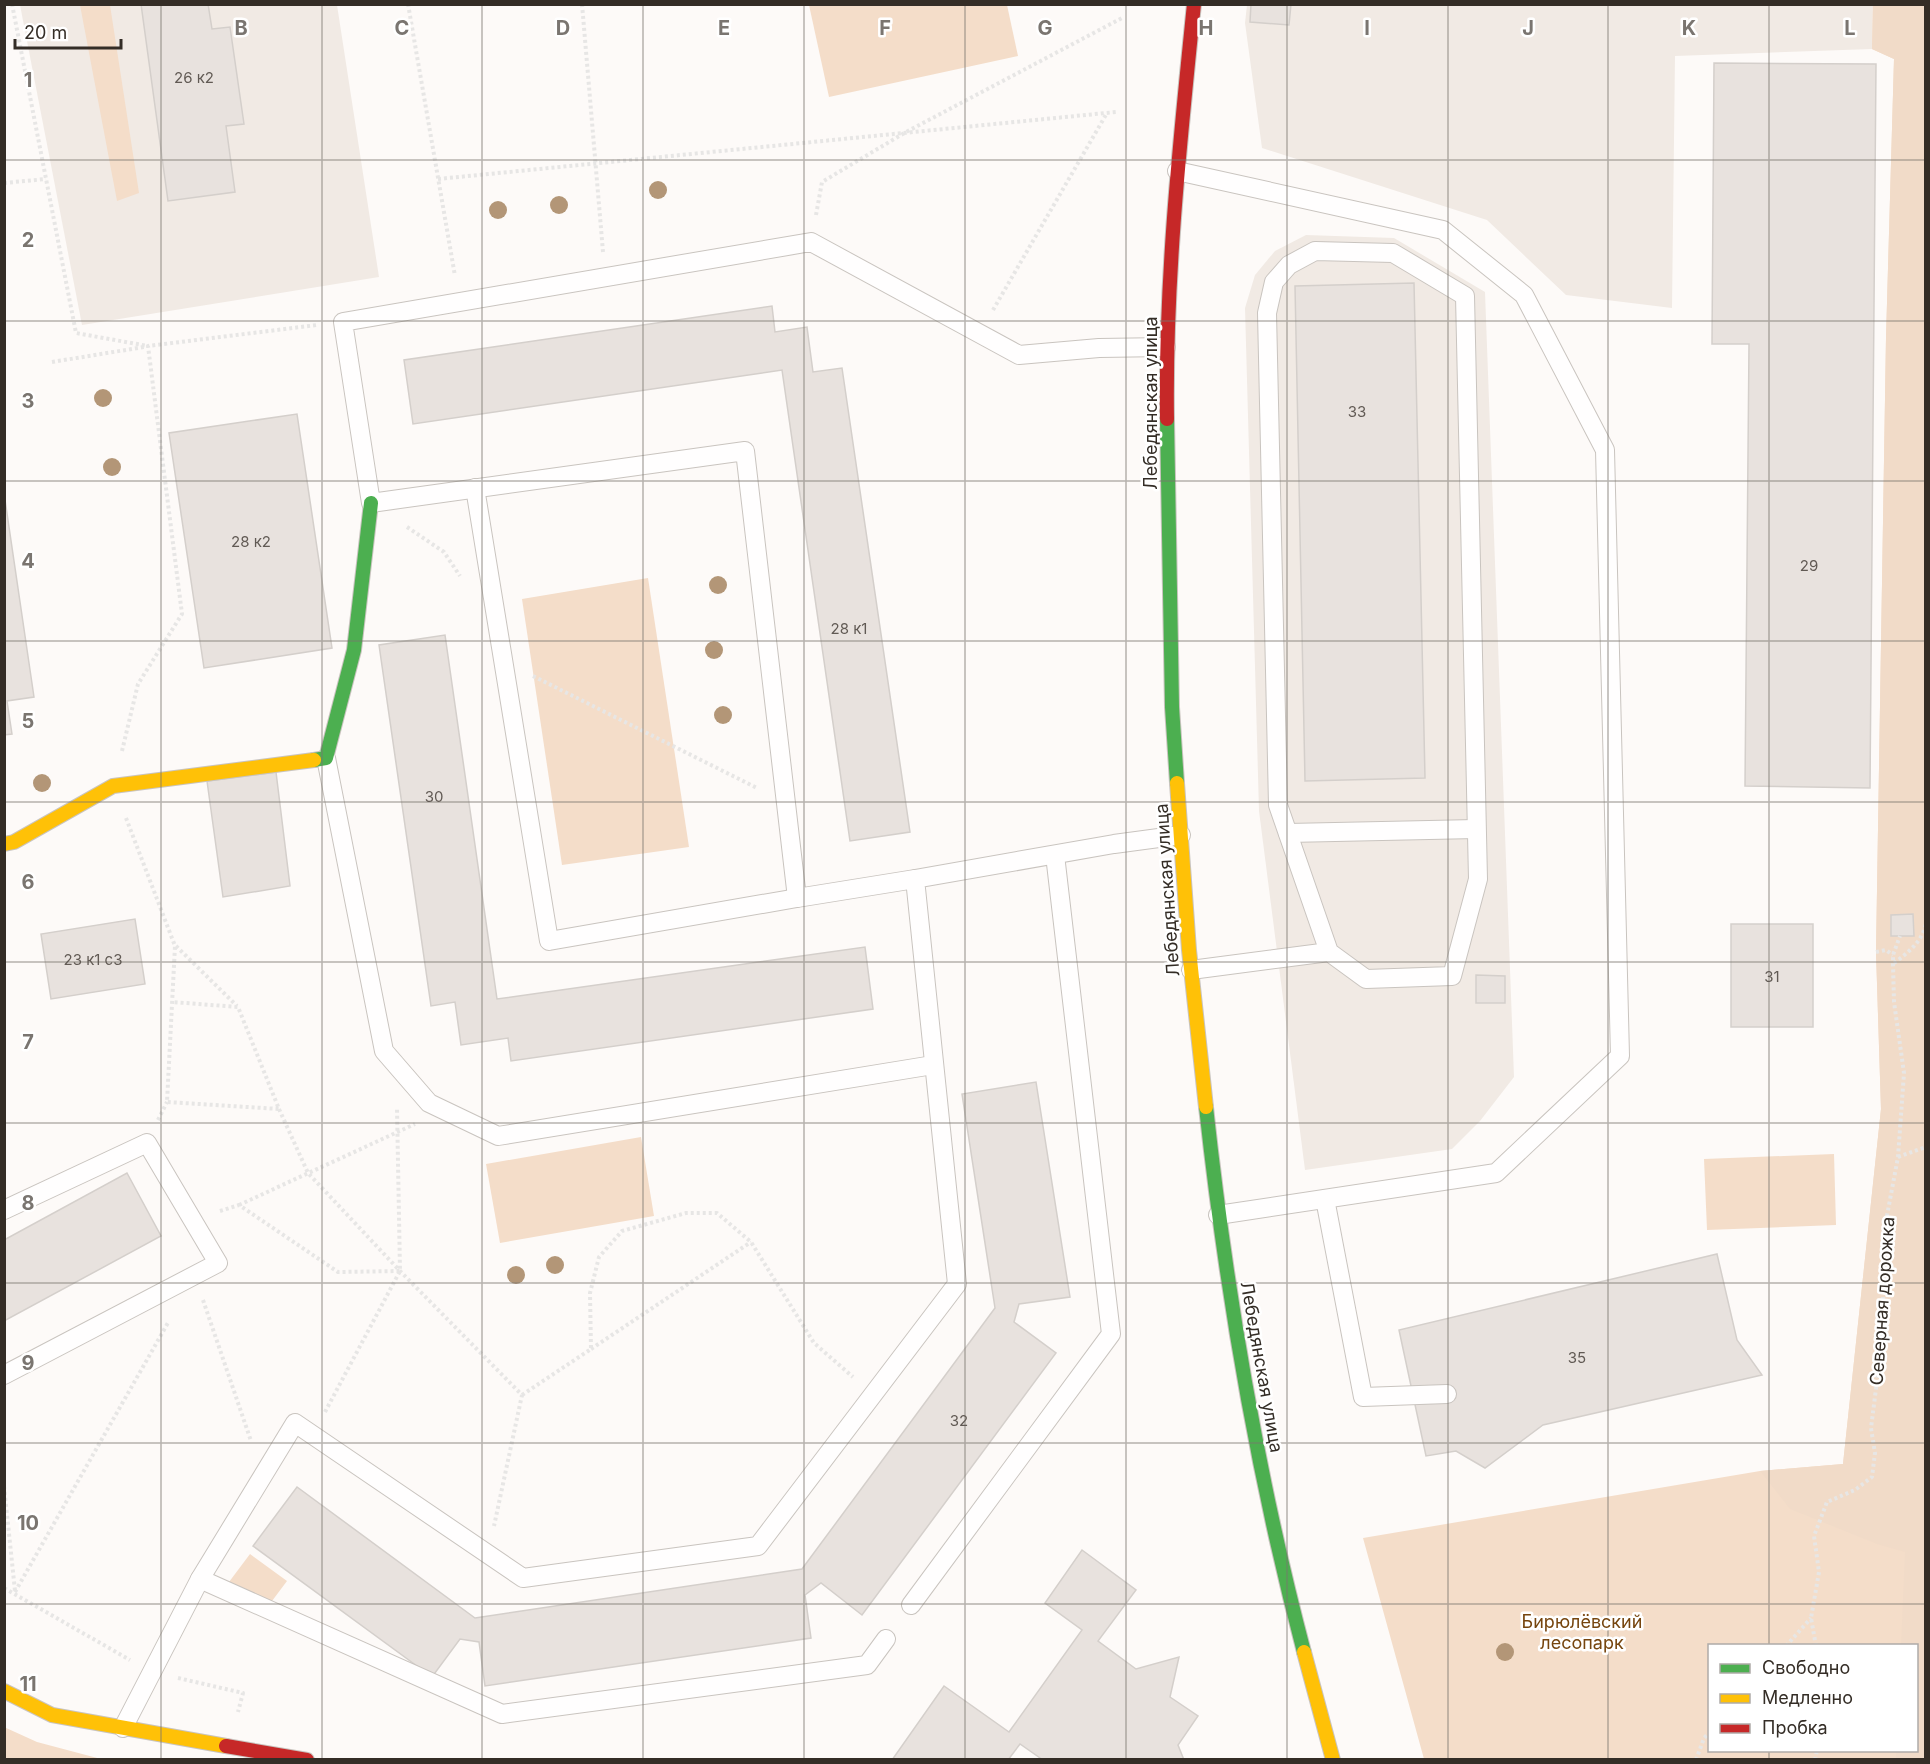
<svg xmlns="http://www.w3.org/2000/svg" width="1930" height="1764" viewBox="0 0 1930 1764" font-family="Inter,sans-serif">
<rect width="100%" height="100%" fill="#fdfaf8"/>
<g fill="#f1eae4">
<path d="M20,5H337L379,277L82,325Z"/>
<path d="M1247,5H1873L1872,49L1675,56L1672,308L1566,295L1487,220L1262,148L1245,23Z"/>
<path d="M1306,235L1394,238L1485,292L1514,1077L1480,1121L1452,1149L1305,1170L1259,811L1245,308L1255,275L1275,251Z"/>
</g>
<g fill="#f4ddc9" fill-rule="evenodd">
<path d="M80,5H110L139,193L117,201Z"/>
<path d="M809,5H1007L1018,56L829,97Z"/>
<path d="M1873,5H1925V1759H1424L1363,1538L1760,1471L1843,1464L1881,1109L1876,952L1886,338L1894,59L1872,49ZM1710,1646H1916V1750H1710Z"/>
<path d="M648,578L689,847L562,865L522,599Z"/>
<path d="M641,1137L654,1216L500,1243L486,1164Z"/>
<path d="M1834,1154L1836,1225L1707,1230L1704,1159Z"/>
<path d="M250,1554L287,1581L266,1609L229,1582Z"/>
<path d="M4,1727L37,1742L101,1759H5Z"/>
</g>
<path fill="#f1dbc8" d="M1873,5H1925V1759H1896V1751L1916,1750V1646L1901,1645L1905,1552L1877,1544L1790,1509L1760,1471L1843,1464L1881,1109L1876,952L1886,338L1894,59L1872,49Z"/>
<g fill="#e8e2de" stroke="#d4cfcb" stroke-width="1.5">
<path d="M141,4H208L212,29L230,27L244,124L226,126L235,192L168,201Z"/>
<path d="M1251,4H1291L1289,25L1250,22Z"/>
<path d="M1714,63L1876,64L1870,788L1745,786L1749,344H1712Z"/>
<path d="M1414,283L1425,778L1305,781L1295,286Z"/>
<path d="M772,306L775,332L807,327L813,372L842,368L910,832L850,841L782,370L413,424L404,360Z"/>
<path d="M297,414L332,648L204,668L169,433Z"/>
<path d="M4,493L34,697L7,701L12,734L4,735Z"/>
<path d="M445,635L497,999L865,947L873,1009L511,1061L508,1038L461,1045L455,1002L431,1006L379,645Z"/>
<path d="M276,772L290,886L223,897L207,781Z"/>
<path d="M1913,914L1914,936H1891V915Z"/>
<path d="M135,919L145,984L51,999L41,934Z"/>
<rect x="1731" y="924" width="82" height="103"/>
<path d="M1476,975L1505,976V1003H1476Z"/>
<path d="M1036,1082L1070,1297L1019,1304L1014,1322L1056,1353L862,1615L821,1583L805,1595L811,1638L485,1686L479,1642L460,1639L432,1677L253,1546L297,1487L475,1618L802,1569L995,1308L962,1094Z"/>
<path d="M127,1173L161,1236L4,1321V1240Z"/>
<path d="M1717,1254L1737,1340L1762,1375L1543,1425L1485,1468L1456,1451L1426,1456L1399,1330Z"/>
<path d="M1082,1550L1136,1590L1098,1641L1136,1669L1179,1657L1170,1697L1198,1716L1178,1745L1184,1760H1043L1020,1744L1008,1760H892L944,1686L1009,1732L1082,1630L1045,1603Z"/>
</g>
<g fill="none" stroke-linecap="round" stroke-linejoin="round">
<g stroke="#c9c4bf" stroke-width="20">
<g id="lane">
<path d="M1177,171L1443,230L1524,295L1605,450L1620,1056L1496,1173L1218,1215"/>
<path d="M475,488L549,941L797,898"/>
<path d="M326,758L384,1051L429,1103L498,1136L933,1065"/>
<path d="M1288,833L1476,829"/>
<path d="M915,879L797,898L745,451L371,503L343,322L811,242L1019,355L1099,348L1166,347"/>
<path d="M1191,970L1329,952L1366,979L1452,976L1478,879L1465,296L1393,253L1315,251L1289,265L1274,282L1267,313L1278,805L1329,952"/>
<path d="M1325,1199L1363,1397L1447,1394"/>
<path d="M4,1210L147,1143L218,1263L4,1375"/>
<path d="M200,1579L502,1714L867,1665L886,1639"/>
<path d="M911,1605L1111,1334L1055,855"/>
<path d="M123,1728L200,1579L295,1423L523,1578L758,1546L957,1284L915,879L1114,844L1181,835"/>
</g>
</g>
<g stroke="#c9c4bf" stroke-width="16">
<g id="fast">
<path d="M1167,419L1172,707L1177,783"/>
<path d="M314,760L326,758L354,650L371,503"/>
<path d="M1206,1107C1226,1290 1257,1474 1304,1652"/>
</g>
</g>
<g stroke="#c9c4bf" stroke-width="16">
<g id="slow">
<path d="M1177,783L1189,950L1206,1107"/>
<path d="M4,844L14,842L113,786L314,760"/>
<path d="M1304,1652L1333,1760"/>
<path d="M4,1691L52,1715L226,1746"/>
</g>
</g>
<g stroke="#c9c4bf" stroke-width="16">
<g id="jam">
<path d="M1167,419C1165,280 1180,142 1194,4"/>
<path d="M226,1746L307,1760"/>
</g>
</g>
<g stroke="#e7e6e5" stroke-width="4" stroke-dasharray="3 3" stroke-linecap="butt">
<path d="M12,4L76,333L148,346"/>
<path d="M408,4L455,276"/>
<path d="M582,4L603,252"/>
<path d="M438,179L1116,112"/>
<path d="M4,183L46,179"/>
<path d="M816,215L822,182L906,132L1122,18"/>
<path d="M993,310L1107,113"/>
<path d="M52,362L144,347"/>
<path d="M407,527L444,552L460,576"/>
<path d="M533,676L757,788"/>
<path d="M122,751L138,684L182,614L148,346L317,325"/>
<path d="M126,818L175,946L167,1102L279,1109L238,1007L172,1002"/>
<path d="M176,946L237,1006"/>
<path d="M1876,952L1886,950L1893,955"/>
<path d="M1894,963C1908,953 1924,940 1926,922"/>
<path d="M279,1109L308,1173L400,1271L522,1395L494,1526"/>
<path d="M158,1120L167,1102"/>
<path d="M1898,1157L1926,1147"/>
<path d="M239,1205L415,1124"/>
<path d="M220,1211L239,1205L338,1272L400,1271"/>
<path d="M203,1300L251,1441"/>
<path d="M591,1349L751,1242"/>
<path d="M522,1395L591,1349L590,1293L599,1257L622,1231L686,1213H717L751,1242L814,1343L853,1377"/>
<path d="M325,1412L400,1271L397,1108"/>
<path d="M4,1486L15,1591"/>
<path d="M4,1588L130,1660"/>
<path d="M15,1592L169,1321"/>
<path d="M1786,1646L1811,1618"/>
<path d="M1816,1646L1811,1618L1819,1572L1814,1536L1827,1502L1855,1490L1872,1477L1875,1453L1871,1428L1883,1334V1237L1898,1157L1904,1073L1894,1002L1893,964V955L1900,936"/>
<path d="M178,1678L243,1693L238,1712"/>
<path d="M1696,1760L1704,1738L1710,1732"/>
<path d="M1815,1760L1817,1750"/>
</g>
<use href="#lane" stroke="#fffefe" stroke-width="18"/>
<use href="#fast" stroke="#4caf50" stroke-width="14"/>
<use href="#slow" stroke="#ffc107" stroke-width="14"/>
<use href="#jam" stroke="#c62828" stroke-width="14"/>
</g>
<g fill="#b39677">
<circle cx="658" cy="190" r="9"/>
<circle cx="559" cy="205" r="9"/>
<circle cx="498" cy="210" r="9"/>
<circle cx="103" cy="398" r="9"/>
<circle cx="112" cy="467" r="9"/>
<circle cx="718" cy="585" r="9"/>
<circle cx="714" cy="650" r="9"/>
<circle cx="723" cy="715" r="9"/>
<circle cx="42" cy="783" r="9"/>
<circle cx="555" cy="1265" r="9"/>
<circle cx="516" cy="1275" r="9"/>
<circle cx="1505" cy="1652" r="9"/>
</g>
<path fill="none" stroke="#7a7570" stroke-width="1.5" stroke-opacity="0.55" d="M161,4V1760M322,4V1760M482,4V1760M643,4V1760M804,4V1760M965,4V1760M1126,4V1760M1287,4V1760M1448,4V1760M1608,4V1760M1769,4V1646M4,160H1926M4,321H1926M4,481H1926M4,641H1926M4,802H1926M4,962H1926M4,1123H1926M4,1283H1926M4,1443H1926M4,1604H1926M1769,1750V1760"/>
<g text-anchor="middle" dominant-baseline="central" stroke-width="5" stroke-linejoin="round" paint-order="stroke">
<g font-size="15" fill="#615a54">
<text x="194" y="77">26 к2</text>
<text x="1357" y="411">33</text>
<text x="251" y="541">28 к2</text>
<text x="1809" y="565">29</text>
<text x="849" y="628">28 к1</text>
<text x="434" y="796">30</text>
<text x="93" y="959">23 к1 с3</text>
<text x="1772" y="976">31</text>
<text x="1577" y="1357">35</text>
<text x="959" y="1420">32</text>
</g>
<g font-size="18" fill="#342d26" stroke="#fff">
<text transform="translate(1150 403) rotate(-90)">Лебедянская улица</text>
<text transform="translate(1167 890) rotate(-94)">Лебедянская улица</text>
<text transform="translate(1882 1301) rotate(-86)">Северная дорожка</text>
<text transform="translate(1262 1367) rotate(80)">Лебедянская улица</text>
</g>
<g font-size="18" fill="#76450e" stroke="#fff">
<text x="1582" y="1621">Бирюлёвский<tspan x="1582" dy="21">лесопарк</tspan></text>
</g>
</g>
<g font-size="20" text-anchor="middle" font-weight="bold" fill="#7a7570" stroke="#fff" stroke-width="5" stroke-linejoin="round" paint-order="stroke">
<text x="241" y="35">B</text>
<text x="402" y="35">C</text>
<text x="563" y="35">D</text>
<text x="724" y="35">E</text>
<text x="885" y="35">F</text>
<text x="1045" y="35">G</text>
<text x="1206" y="35">H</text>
<text x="1367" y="35">I</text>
<text x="1528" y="35">J</text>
<text x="1689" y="35">K</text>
<text x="1850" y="35">L</text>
<text x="28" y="87">1</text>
<text x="28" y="247">2</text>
<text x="28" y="408">3</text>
<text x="28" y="568">4</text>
<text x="28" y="728">5</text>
<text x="28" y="889">6</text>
<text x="28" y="1049">7</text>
<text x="28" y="1210">8</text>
<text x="28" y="1370">9</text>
<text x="28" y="1530">10</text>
<text x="28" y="1691">11</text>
</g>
<rect width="1930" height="1764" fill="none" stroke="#342d26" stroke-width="12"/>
<rect x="1708" y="1644" width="210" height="108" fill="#ffffff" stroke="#aeaba8" stroke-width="1.5"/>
<rect x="1720" y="1664" width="30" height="9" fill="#4caf50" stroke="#aeaba8" stroke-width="1.5"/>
<text x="1762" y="1674" font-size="18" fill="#342d26">Свободно</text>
<rect x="1720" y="1694" width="30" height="9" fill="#ffc107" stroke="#aeaba8" stroke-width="1.5"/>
<text x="1762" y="1704" font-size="18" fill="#342d26">Медленно</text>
<rect x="1720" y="1724" width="30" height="9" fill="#c62828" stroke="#aeaba8" stroke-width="1.5"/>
<text x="1762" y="1734" font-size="18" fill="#342d26">Пробка</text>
<path d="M15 39v9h106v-9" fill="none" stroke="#342d26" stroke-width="3"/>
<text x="24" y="39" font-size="18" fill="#342d26" stroke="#ffffff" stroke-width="4.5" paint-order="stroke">20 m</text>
</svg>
